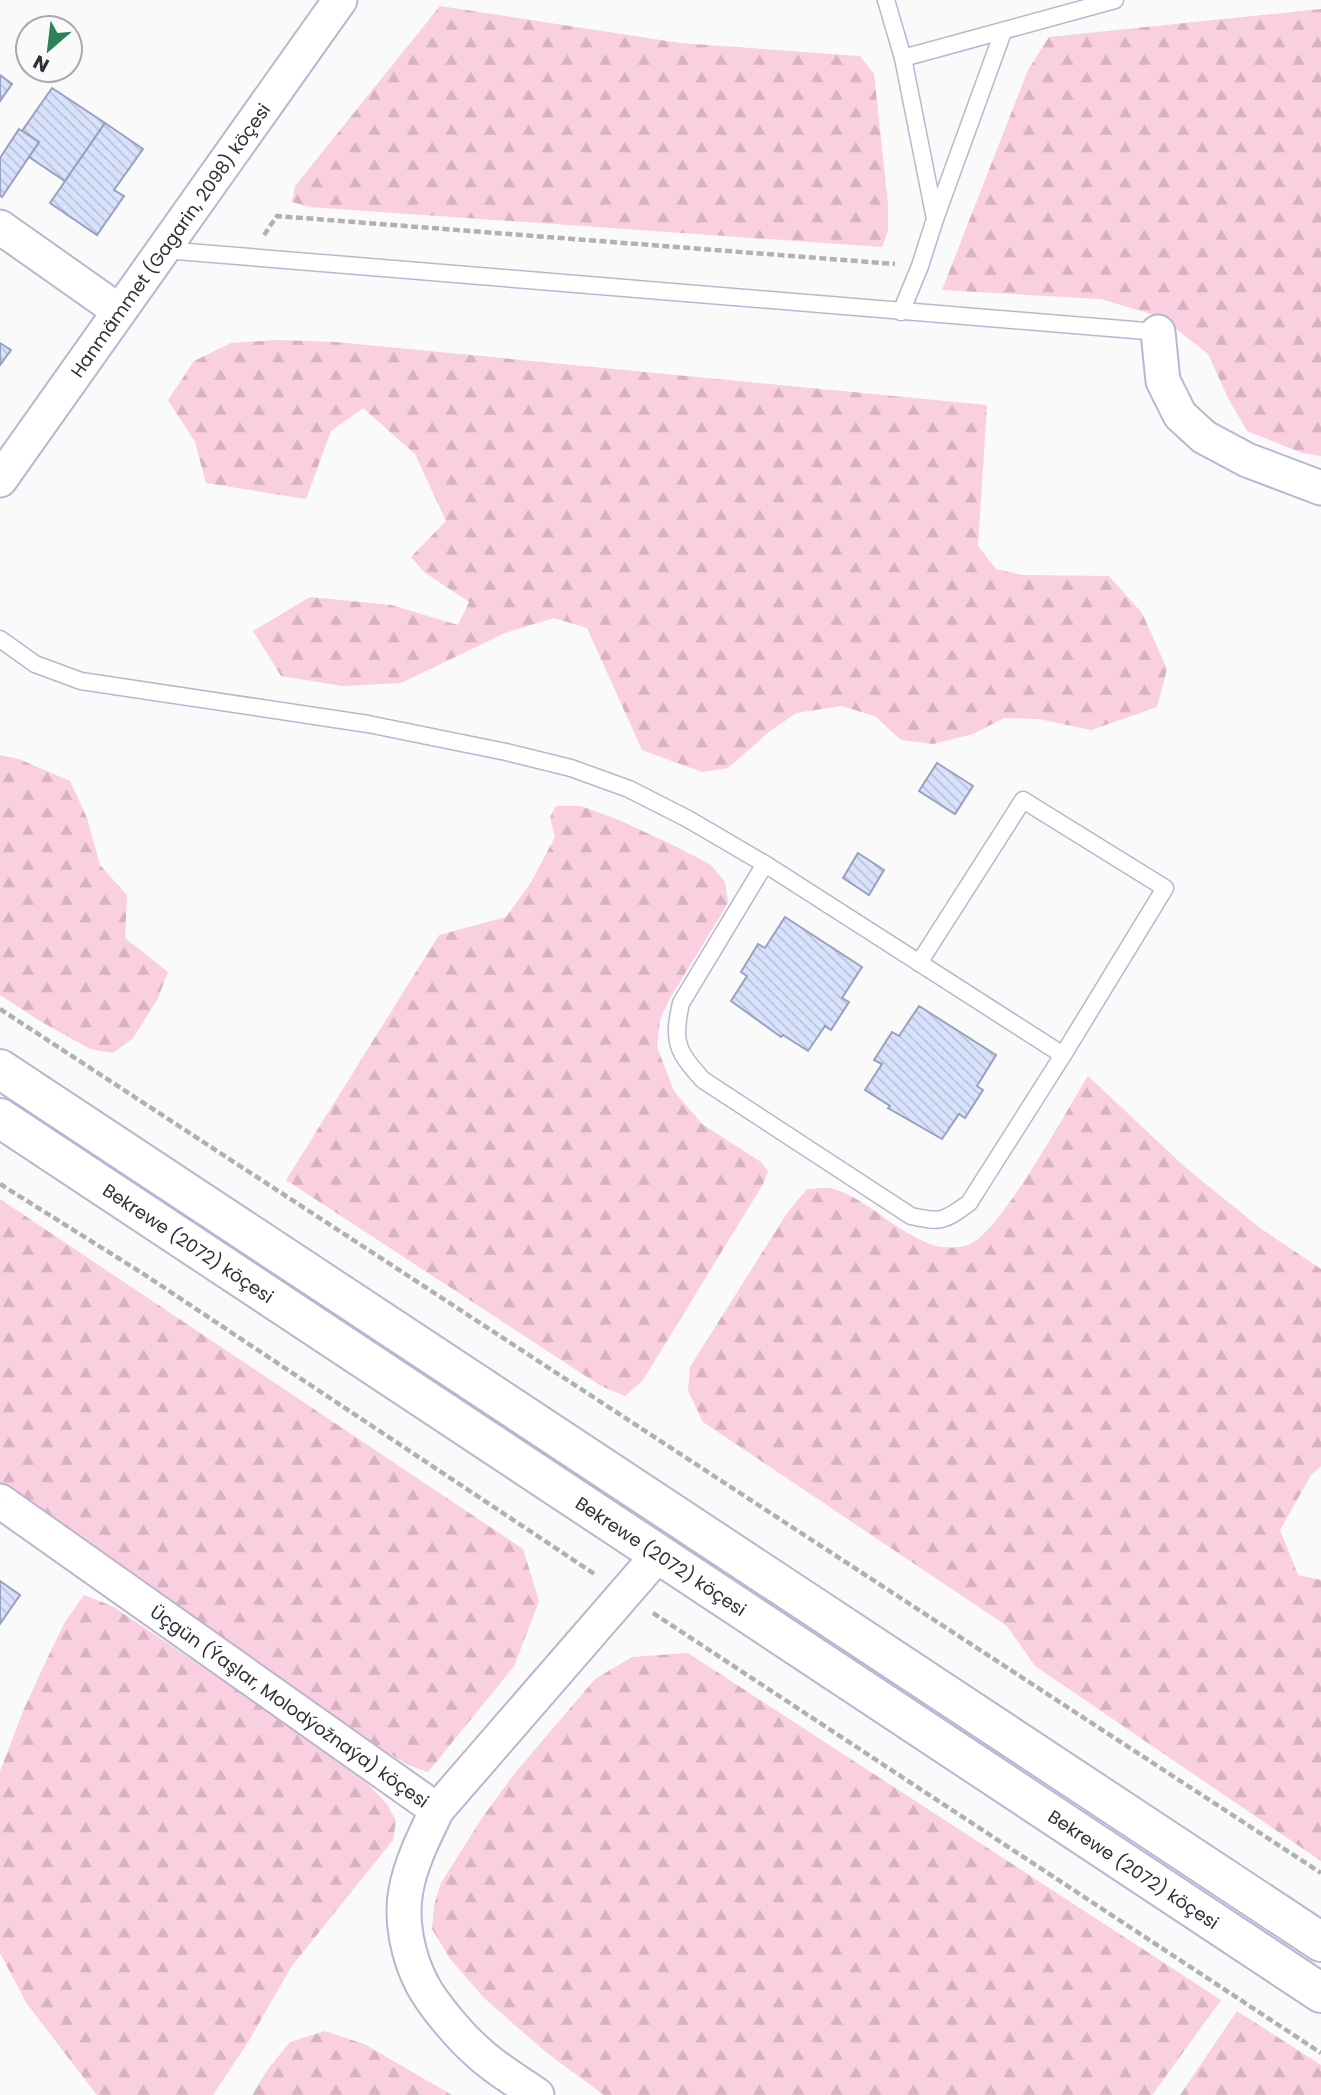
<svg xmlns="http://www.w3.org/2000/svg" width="1321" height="2095" viewBox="0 0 1321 2095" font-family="Poppins,sans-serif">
<defs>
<pattern id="forest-firs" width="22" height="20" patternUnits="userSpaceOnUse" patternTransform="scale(1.75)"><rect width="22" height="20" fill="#facfe0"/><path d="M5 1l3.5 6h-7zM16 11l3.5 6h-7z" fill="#d7b2c1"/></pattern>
<pattern id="building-back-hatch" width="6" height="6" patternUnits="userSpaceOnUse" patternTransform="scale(1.75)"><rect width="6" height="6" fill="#d8e2fc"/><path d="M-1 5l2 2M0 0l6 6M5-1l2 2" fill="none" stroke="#bac2d9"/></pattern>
</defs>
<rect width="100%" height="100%" fill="#fafafa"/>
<g fill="url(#forest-firs)">
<path d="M440,6L680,43L860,56L874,74L888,204V230L882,247L310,207L292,202L295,186Z"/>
<path d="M1321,9V456L1302,453L1247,431L1228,398L1208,354L1161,317L1101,299L942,290L1028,70L1049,37Z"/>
<path d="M276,340L336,342L987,405L978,546L996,569L1022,575L1109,576L1142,613L1167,669L1157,707L1091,730L1039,719L1004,718L973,734L933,744L901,740L875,716L841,706L796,713L770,731L728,768L702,772L642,750L587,628L554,618L505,633L401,683L343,686L281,676L253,631L310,597L391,605L458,625L469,602L424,572L411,557L446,521L415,454L363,408L331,431L306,499L206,483L195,442L168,400L194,361L231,343Z"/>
<path d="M0,755L19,759L70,781L87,818L100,865L127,895L125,938L168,972L157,1000L133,1038L113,1053L90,1049L40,1021L0,995Z"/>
<path d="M556,806H581L619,820L677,847L711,865L725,882L728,903L669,1000L660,1020L657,1047L674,1091L702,1124L761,1162L768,1171L763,1184L643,1380L625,1396L601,1386L286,1180L439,935L506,917L530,884L555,837L550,817Z"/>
<path d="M1088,1076L1185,1167L1260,1228L1321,1269V1466L1311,1475L1280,1530L1298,1575L1321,1580V1861L1035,1666L1007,1626L703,1422L688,1391L690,1367L787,1213L807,1189C815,1189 826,1186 834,1189C857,1196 878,1214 898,1227C920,1241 940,1253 968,1245C999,1235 1068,1108 1088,1076Z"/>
<path d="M0,1199L523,1549L539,1601L514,1666L428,1772L408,1765L319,1709L0,1487Z"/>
<path d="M84,1595L112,1606L277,1717L370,1786L387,1804L396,1821L393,1840L291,1967L248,2042L213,2095H97L27,2004L0,1953V1771L24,1709L46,1661L65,1622Z"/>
<path d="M688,1653L1221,2000L1152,2095H604L547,2053L484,1998L451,1960L432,1929L434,1905L441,1883L482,1818L515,1773L595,1679L632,1657Z"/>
<path d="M1237,2011L1321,2065V2095H1180Z"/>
<path d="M325,2031L364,2044L452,2095H252L268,2069L290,2042Z"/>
</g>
<g fill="url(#building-back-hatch)" stroke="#97a2bd" stroke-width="2">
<path d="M0,75L12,84L0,101Z"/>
<path d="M52,88L105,123L65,181L29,157L39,142L22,131Z"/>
<path d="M105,123L143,149L114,190L124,196L97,235L50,203Z"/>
<path d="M19,129L39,142L2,197L0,196V158Z"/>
<path d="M0,343L11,350L0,365Z"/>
<path d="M937,763L973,786L955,814L919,791Z"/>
<path d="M858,853L884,870L869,895L843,878Z"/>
<path d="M785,917L862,967L842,998L849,1002L831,1030L825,1026L808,1051L783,1035L781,1037L731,1001L747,976L741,972L758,944L765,948Z"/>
<path d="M919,1006L996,1055L977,1086L983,1090L965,1118L959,1114L942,1139L888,1108L890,1106L865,1090L882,1064L874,1060L892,1032L899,1036Z"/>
<path d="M0,1581L20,1595L0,1624Z"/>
</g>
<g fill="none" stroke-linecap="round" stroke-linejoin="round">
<g stroke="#bbb5d2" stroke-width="19">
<g id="service">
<path d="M886,0L903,58"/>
<path d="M935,219L903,58L1115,0"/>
<path d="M164,250L1158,332"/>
<path d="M901,312L920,266L935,219L1003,32"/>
<path d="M0,639L35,664L81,681L368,724L506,752L571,768L629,789L688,819L765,864L1063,1055L969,1203C944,1221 942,1223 911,1216L703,1080C677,1051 672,1042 681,1003L765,864"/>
<path d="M919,963L1023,800L1165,888L1063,1055"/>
</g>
</g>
<g stroke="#bbb5d2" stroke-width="37">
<g id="minor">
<path d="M0,227L119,311"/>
<path d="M1158,332L1163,381L1180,415L1204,437L1247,460L1321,488"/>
<path id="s1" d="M0,480L340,0"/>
<path id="s2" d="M0,1501L437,1810C425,1835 411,1862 406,1890C400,1920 408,1957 422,1984C433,2005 462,2039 480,2054C497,2070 519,2082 537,2095"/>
<path d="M437,1810L658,1555"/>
</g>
</g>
<g stroke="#bbb5d2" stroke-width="42">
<g id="secondary">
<path d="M0,1069L1321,1942"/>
<path id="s3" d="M0,1118L1321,1993"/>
</g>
</g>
<g stroke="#b1b0b4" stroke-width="4.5" stroke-dasharray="7 3.5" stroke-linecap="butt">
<path d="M264,235L277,216L895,264"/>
<path d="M0,1009L1321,1873"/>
<path d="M0,1184L142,1273L596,1575"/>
<path d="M653,1613L1321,2053"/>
</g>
<use href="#service" stroke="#fff" stroke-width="16"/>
<use href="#minor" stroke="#fff" stroke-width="33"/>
<use href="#secondary" stroke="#fff" stroke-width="38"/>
</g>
<g text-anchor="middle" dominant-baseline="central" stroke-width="5" stroke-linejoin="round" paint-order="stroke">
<g font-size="18" fill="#312e3a" stroke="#fafafa">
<text stroke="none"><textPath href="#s1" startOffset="294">Hanmämmet (Gagarin, 2098) köçesi</textPath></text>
<text stroke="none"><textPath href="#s3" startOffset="226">Bekrewe (2072) köçesi</textPath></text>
<text stroke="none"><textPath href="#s3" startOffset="793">Bekrewe (2072) köçesi</textPath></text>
<text stroke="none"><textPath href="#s2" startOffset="355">Üçgün (Ýaşlar, Molodýožnaýa) köçesi</textPath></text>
<text stroke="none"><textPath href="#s3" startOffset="1360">Bekrewe (2072) köçesi</textPath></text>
</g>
</g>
<g transform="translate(49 49) rotate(208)"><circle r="33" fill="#fafafa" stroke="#aaa8ad" stroke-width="2"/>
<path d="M0-5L12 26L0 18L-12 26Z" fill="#2e8152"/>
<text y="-10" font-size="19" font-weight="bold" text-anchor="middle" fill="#312e3a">N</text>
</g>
</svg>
